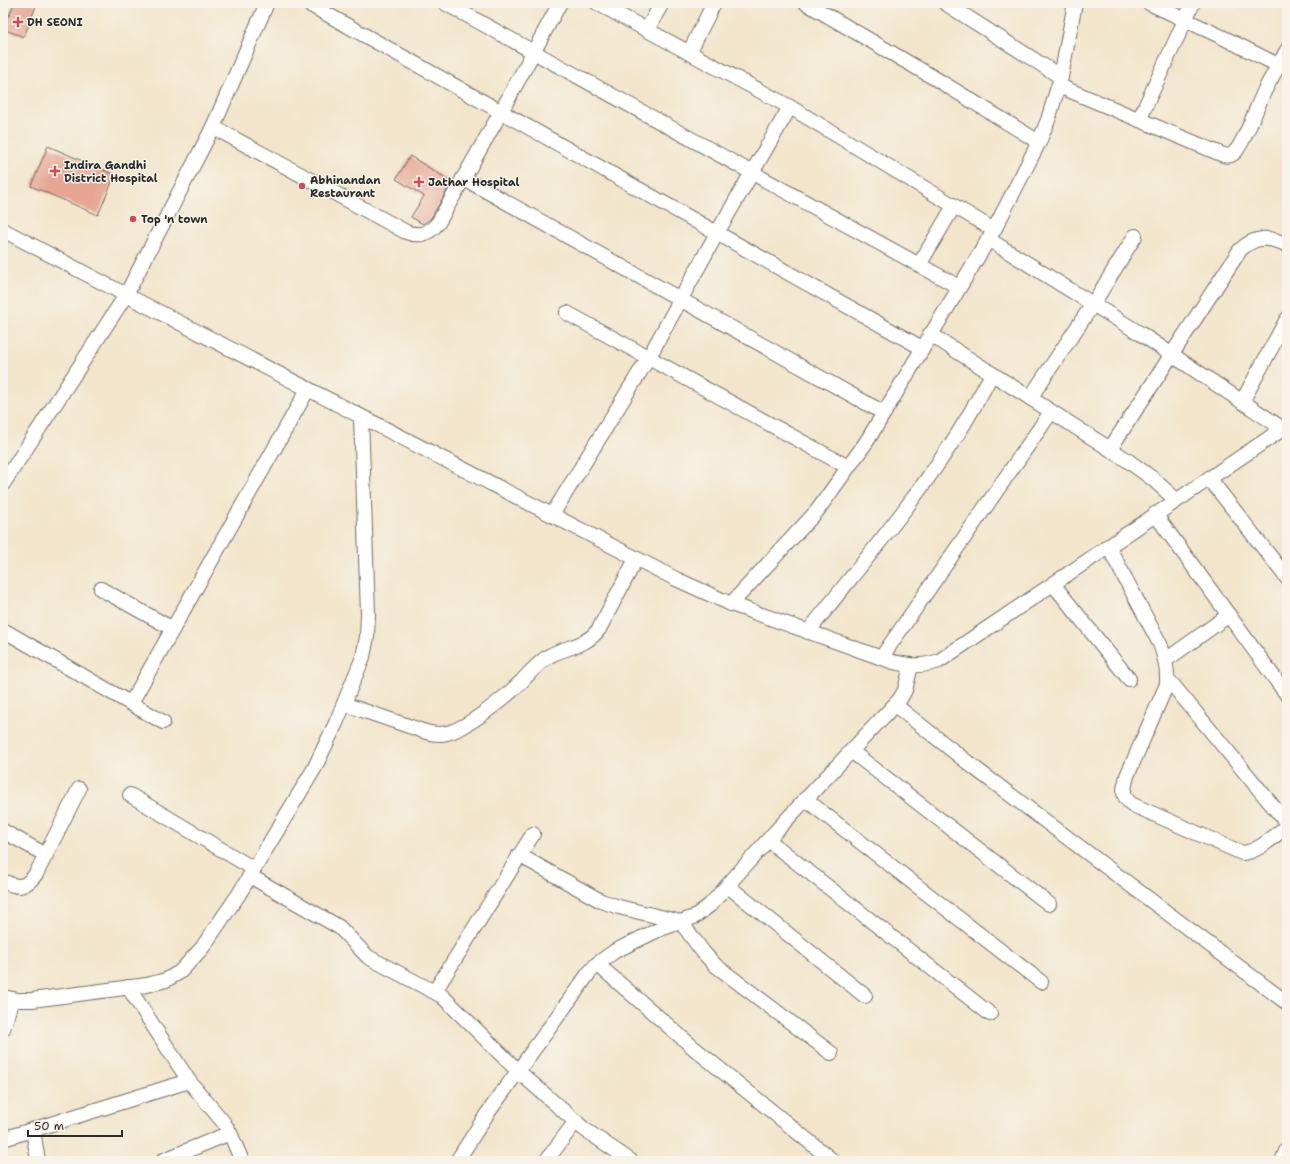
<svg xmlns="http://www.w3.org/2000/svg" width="1290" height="1164" viewBox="0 0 1290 1164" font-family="'Shantell Sans',sans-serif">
<rect width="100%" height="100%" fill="#f7f3e8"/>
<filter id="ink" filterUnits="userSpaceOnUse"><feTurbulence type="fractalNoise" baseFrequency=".025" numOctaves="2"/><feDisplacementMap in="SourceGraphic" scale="8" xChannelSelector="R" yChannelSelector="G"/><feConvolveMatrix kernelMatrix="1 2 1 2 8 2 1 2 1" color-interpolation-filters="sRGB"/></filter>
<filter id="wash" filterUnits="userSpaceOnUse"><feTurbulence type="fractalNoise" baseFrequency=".012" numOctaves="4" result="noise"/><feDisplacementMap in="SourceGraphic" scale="16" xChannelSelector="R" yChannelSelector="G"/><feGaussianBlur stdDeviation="0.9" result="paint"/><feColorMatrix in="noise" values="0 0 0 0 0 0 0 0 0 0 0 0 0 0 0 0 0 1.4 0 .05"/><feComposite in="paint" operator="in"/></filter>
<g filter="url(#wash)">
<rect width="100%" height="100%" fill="#f2e5cb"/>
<g id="blocks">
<g fill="#e6a693">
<path d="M14,3H33L32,5L36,6L24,37L3,29V14L9,16Z"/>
<path d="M48,146L115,175L98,215L31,186Z"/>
<path d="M410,156L452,182L431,218L423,224L411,217L424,196L396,179Z"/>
</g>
</g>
</g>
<g filter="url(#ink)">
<use href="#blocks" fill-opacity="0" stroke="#716c63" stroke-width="1"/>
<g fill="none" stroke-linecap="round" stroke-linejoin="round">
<g stroke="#716c63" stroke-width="16">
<g id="minor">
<path d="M307,3L922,348"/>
<path d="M445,3L959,287"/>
<path d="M597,3L790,107L994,230"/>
<path d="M806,3L936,79L1039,142"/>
<path d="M945,3L1061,77"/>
<path d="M1149,3L1222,37L1278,65"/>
<path d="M647,30L662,3"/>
<path d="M689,53L714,3"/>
<path d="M1059,86L1221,154C1226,156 1230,157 1235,152C1244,143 1257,107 1263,94C1270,79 1279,65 1287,50"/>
<path d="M1139,120L1193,3"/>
<path d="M213,127L406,232C419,237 429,234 438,223L501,112L560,3"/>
<path d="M463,178L884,413"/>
<path d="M3,230L126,295L676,579L731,604L893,662C911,666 921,667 939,661L1287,426"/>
<path d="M988,239L1141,334L1283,429"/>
<path d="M919,265L954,206"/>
<path d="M567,313L848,467"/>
<path d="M930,334L1127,460L1153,479L1176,500"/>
<path d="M1030,398L1093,304L1135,236"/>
<path d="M1242,402L1287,319"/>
<path d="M1110,449L1240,250C1255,236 1269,236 1287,245"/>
<path d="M1209,478L1287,578"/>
<path d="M3,484L126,295L213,127L267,3"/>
<path d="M1155,514L1287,695"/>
<path d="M552,515L649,357L717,233L790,107"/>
<path d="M1108,546L1160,644C1165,657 1168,669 1167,684L1127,776C1124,789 1120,796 1133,805L1242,853C1259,852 1274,836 1287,826"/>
<path d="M1053,584L1129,679"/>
<path d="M101,589L173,629"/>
<path d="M731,604L817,511L867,441L994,230L1039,142L1048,120L1061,77L1075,3"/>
<path d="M3,630L163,722"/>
<path d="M808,632C859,567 913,504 957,435C970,415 981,394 992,374"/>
<path d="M881,658L1051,412"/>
<path d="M1166,660L1229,615"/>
<path d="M1167,678L1287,823"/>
<path d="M131,703L308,389"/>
<path d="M344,704L426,732C433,734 440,735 447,733C468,728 506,697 522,681C530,672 538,663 549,656C567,646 586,647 599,629L636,559"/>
<path d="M895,705L976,769L1287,1003"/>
<path d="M851,751L1049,904"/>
<path d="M130,795L254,869"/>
<path d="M805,799L1041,982"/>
<path d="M3,831L46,855"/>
<path d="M768,840L990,1014"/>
<path d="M519,855L601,901L619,907L681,922L703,952L715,965L831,1053"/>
<path d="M250,876L339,927L368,957L442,996L518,1071L584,1129L631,1161"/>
<path d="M3,881C19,889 25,888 36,874L79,789"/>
<path d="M728,886L865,996"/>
<path d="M597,964L695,1049L833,1161"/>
<path d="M128,987L189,1081L224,1123L230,1133L242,1161"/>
<path d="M435,991L533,834"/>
<path d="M3,997L18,1000H32L147,985L166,980L180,972L202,948L239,894L314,769L336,723L363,657L367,637L368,613L361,417"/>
<path d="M3,1029L12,999"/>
<path d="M33,1130L38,1161"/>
<path d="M3,1139L189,1081"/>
<path d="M162,1161L230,1133"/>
<path d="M457,1161L487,1114L589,973L597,964L615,951L658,930L694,917L710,905L775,832L900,699L905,690L911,666"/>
<path d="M546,1161L576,1121"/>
<path d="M1282,1161L1287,1149"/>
</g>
</g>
<use href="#minor" stroke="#fff" stroke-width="14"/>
</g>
</g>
<g fill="#d1495b" stroke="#f7f3e8" stroke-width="1.5">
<path d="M16 16h4v4h4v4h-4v4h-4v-4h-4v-4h4z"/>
<path d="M53 165h4v4h4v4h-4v4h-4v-4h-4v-4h4z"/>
<path d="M417 176h4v4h4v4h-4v4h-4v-4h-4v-4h4z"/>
<circle cx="302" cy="186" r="4"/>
<circle cx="133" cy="219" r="4"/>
</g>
<g text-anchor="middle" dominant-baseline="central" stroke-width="3" stroke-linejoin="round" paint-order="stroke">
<g font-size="11" font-weight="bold" fill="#2b2b2b" stroke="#f7f3e8" text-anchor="start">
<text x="27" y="22">DH SEONI</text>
<text x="64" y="165">Indira Gandhi<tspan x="64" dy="13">District Hospital</tspan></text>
<text x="310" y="180">Abhinandan<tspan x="310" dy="13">Restaurant</tspan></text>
<text x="428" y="182">Jathar Hospital</text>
<text x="141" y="219">Top 'n town</text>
</g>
</g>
<rect width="1290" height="1164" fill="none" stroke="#f7f3e8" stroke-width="16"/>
<path d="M28 1130v6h94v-6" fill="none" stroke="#2b2b2b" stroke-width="2"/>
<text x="34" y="1130" font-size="12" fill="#2b2b2b" stroke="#f7f3e8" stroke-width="3" paint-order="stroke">50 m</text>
</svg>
